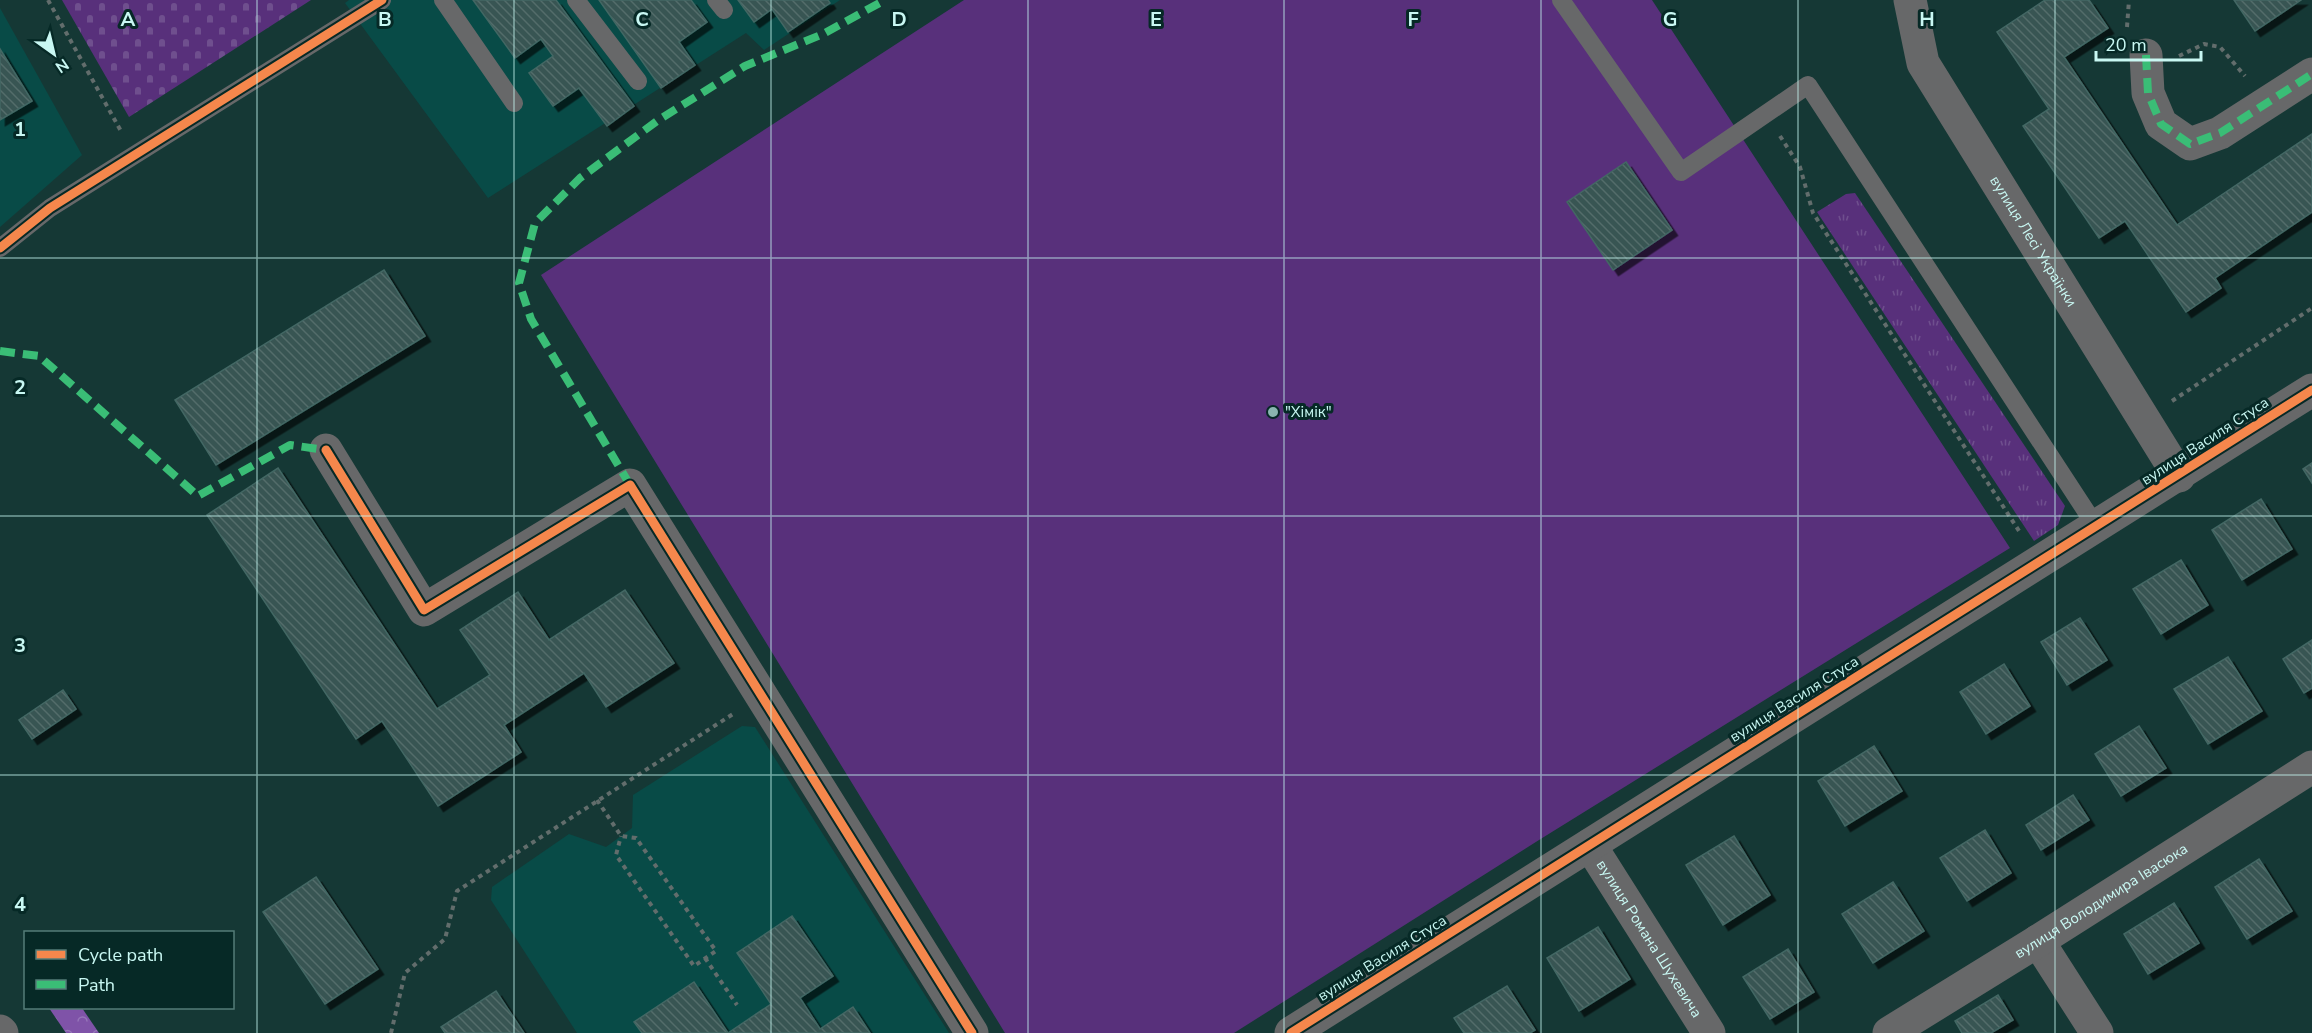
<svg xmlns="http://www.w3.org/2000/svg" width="2312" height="1033" viewBox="0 0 2312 1033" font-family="'Nunito Sans',sans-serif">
<defs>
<pattern id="grass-tufts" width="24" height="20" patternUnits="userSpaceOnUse" patternTransform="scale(1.5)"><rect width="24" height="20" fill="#58307b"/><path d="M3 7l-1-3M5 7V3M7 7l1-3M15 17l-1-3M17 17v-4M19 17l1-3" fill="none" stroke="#6f4f8e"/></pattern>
<pattern id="forest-crowns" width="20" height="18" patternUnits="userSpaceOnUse" patternTransform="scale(1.5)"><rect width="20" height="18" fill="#7f53a8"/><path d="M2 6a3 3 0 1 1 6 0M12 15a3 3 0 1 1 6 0" fill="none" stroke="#9575b9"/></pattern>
<pattern id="cemetery-stones" width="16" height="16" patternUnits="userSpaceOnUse" patternTransform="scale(1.5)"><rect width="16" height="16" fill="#58307b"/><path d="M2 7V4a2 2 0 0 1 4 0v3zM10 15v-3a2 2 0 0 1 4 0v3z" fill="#6f4f8e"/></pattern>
<pattern id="building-back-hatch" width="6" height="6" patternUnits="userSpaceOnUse" patternTransform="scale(1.5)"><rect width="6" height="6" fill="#375452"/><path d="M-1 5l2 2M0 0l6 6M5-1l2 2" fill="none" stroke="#536d6b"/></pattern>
<filter id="shadow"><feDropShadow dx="5.5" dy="5.5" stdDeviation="0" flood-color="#0009"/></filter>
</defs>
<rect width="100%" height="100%" fill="#153835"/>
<g fill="#084b47">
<path d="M349,0H840L764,50L746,33L488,198L345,3Z"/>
<path d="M0,8L82,155L0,227Z"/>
<path d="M742,726L755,727L949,1033H577L491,900L492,887L569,834L606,847L632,828L633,795Z"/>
</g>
<path fill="url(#grass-tufts)" d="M1855,193L2065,506L2058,525L2034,541L1817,212L1846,194Z"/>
<path fill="url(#forest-crowns)" d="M49,1008H82L99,1033H66Z"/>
<path fill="url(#cemetery-stones)" d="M62,0H311L129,117Z"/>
<path fill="#58307b" d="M964,0H1652L2010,548L1539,840L1234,1033H1005L541,275Z"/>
<g fill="url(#building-back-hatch)" stroke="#436764" stroke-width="1.5" filter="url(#shadow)">
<path d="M473,0H556L634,106L607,126L579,88L553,106L529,73L553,56L541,39L515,58Z"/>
<path d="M599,0H691L707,22L679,42L695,65L661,88Z"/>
<path d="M738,0H828L830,3L788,32L772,9L754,22Z"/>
<path d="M2045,0H2089L2108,28L2064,57L2177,225L2312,134V212L2215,278L2221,288L2186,312L2125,221L2099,238L2023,126L2049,109L1997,32Z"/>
<path d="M2234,0H2301L2255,31Z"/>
<path d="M0,49L32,101L0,120Z"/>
<path d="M1626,162L1672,230L1613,270L1567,202Z"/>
<path d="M384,270L425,336L216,465L175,400Z"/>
<path d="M2312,463V483L2303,469Z"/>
<path d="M278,468L437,709L490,675L460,630L518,592L549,640L625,590L674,663L606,707L584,673L504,725L521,752L438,806L382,721L356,739L207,515Z"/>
<path d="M2261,499L2292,549L2242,580L2212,530Z"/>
<path d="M2181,560L2208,605L2161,634L2133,589Z"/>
<path d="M2080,618L2107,660L2067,685L2041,642Z"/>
<path d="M2312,640V688L2304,693L2283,659Z"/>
<path d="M2228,657L2262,711L2208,744L2174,689Z"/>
<path d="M2004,664L2030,706L1986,734L1960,692Z"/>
<path d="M63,690L76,709L32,739L19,720Z"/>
<path d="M2139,726L2166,768L2121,796L2095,754Z"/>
<path d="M1874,746L1902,791L1845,826L1818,781Z"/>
<path d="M2073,795L2089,820L2041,850L2026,825Z"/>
<path d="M1985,830L2011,873L1967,901L1940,858Z"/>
<path d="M1734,836L1770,895L1723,925L1686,865Z"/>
<path d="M2259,859L2292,911L2247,939L2215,887Z"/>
<path d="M316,877L378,969L325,1004L263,912Z"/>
<path d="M1893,882L1924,931L1873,963L1842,914Z"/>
<path d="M2174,903L2199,943L2148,974L2124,934Z"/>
<path d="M792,916L833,976L800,998L820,1029L853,1007L870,1033H642L634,1022L694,982L728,1033L771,1004L737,953Z"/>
<path d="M1598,927L1630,979L1579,1011L1547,958Z"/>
<path d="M1788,949L1814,992L1770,1019L1743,977Z"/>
<path d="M1507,986L1535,1030L1530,1033H1464L1454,1018Z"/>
<path d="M496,991L524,1033H445L441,1027Z"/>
<path d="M1998,995L2013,1020L1991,1033H1962L1955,1021Z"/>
</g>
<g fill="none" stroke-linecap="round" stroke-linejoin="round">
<g stroke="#626d6c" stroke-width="4" stroke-dasharray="4.5 4.5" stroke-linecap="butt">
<path d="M48,0L122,133"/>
<path d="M2127,27L2129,0"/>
<path d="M2179,56L2204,44L2220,47L2245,76"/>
<path d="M1780,136L1800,167L1813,213L2021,534"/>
<path d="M2172,401L2312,308"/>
<path d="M597,800L621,836L636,838L716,951L694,966L616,855L621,836"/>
<path d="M705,958L737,1005"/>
<path d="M391,1033L405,973L445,939L457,891L733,714"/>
</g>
<g stroke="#676869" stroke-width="18">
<path d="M443,0L514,103"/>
<path d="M576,0L638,81"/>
<path d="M716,0L724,10"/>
<path d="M1561,0L1681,172L1808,85L2097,528"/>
<path d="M0,248L50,208L382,0"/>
</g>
<g stroke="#676869" stroke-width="33">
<path id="s1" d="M1910,0L1923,63L2179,476"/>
<path d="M2146,55L2148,93L2161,124L2190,144L2220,133L2312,74"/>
<path d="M326,450L424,610L630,485L972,1033"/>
<path id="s2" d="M1590,845L1709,1033"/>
<path d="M2038,941L2097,1033"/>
<path d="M0,1031L2,1033"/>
<path d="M1291,1033C1631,819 1973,607 2312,390"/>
<path id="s3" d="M1889,1033L2038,941L2312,767"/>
</g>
<g stroke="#3abd76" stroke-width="8" stroke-dasharray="15 8" stroke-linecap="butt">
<path d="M2146,55L2148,93L2161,124L2190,144L2220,133L2312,74"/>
<path d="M0,351L39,356L198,496L290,445L326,450"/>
<path d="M630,485L531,319L519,283L535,223L580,178L657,121L745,66L823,34L885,0"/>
</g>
<g stroke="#062926" stroke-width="13">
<g id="cycleway">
<path d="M0,248L50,208L382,0"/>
<path d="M326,450L424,610L630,485L972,1033"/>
<path d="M1291,1033C1631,819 1973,607 2312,390"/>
</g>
</g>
<use href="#cycleway" stroke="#f5874c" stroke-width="9"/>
</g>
<path fill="none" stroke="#c9f8f3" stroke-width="1.5" stroke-opacity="0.55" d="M257,0V1033M514,0V1033M771,0V1033M1028,0V1033M1284,0V1033M1541,0V1033M1798,0V1033M2055,0V1033M0,258H2312M0,516H2312M0,775H2312"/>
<circle fill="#8ab5b0" stroke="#062926" stroke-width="2" cx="1273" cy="412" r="6"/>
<g text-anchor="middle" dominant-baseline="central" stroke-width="6" stroke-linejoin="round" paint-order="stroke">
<g font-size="15" fill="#c9f8f3" stroke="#062926">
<text stroke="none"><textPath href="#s1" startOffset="274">вулиця Лесі Українки</textPath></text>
<text transform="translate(2205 441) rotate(-33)">вулиця Василя Стуса</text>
<text transform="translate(1794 699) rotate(-32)">вулиця Василя Стуса</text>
<text stroke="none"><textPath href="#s3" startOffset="250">вулиця Володимира Івасюка</textPath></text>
<text stroke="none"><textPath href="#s2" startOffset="111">вулиця Романа Шухевича</textPath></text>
<text transform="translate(1382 958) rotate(-32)">вулиця Василя Стуса</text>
</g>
<g font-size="15" fill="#c9f8f3" stroke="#062926" text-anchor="start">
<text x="1285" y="412">"Хімік"</text>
</g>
</g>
<g font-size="20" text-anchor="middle" font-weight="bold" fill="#c9f8f3" stroke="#062926" stroke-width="6" stroke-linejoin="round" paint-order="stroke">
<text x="128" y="26">A</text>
<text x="385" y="26">B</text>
<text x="642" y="26">C</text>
<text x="899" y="26">D</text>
<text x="1156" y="26">E</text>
<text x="1413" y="26">F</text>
<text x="1670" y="26">G</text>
<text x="1927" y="26">H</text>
<text x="20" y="136">1</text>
<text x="20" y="394">2</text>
<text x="20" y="652">3</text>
<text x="20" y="911">4</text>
</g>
<rect x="24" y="931" width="210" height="78" fill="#062926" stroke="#547c78" stroke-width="1.5"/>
<rect x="36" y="950" width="30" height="9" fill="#f5874c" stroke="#547c78" stroke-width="1.5"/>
<text x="78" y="961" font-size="18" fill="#c9f8f3">Cycle path</text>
<rect x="36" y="980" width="30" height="9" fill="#3abd76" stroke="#547c78" stroke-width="1.5"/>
<text x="78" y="991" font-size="18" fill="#c9f8f3">Path</text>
<g transform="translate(54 54) rotate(146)" stroke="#062926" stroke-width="4.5" paint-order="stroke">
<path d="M0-4.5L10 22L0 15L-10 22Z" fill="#c9f8f3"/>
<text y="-9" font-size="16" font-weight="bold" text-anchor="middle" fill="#c9f8f3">N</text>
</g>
<path d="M2096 51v9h105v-9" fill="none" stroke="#c9f8f3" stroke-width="3"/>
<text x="2105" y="51" font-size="18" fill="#c9f8f3" stroke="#062926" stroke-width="4.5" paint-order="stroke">20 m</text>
</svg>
